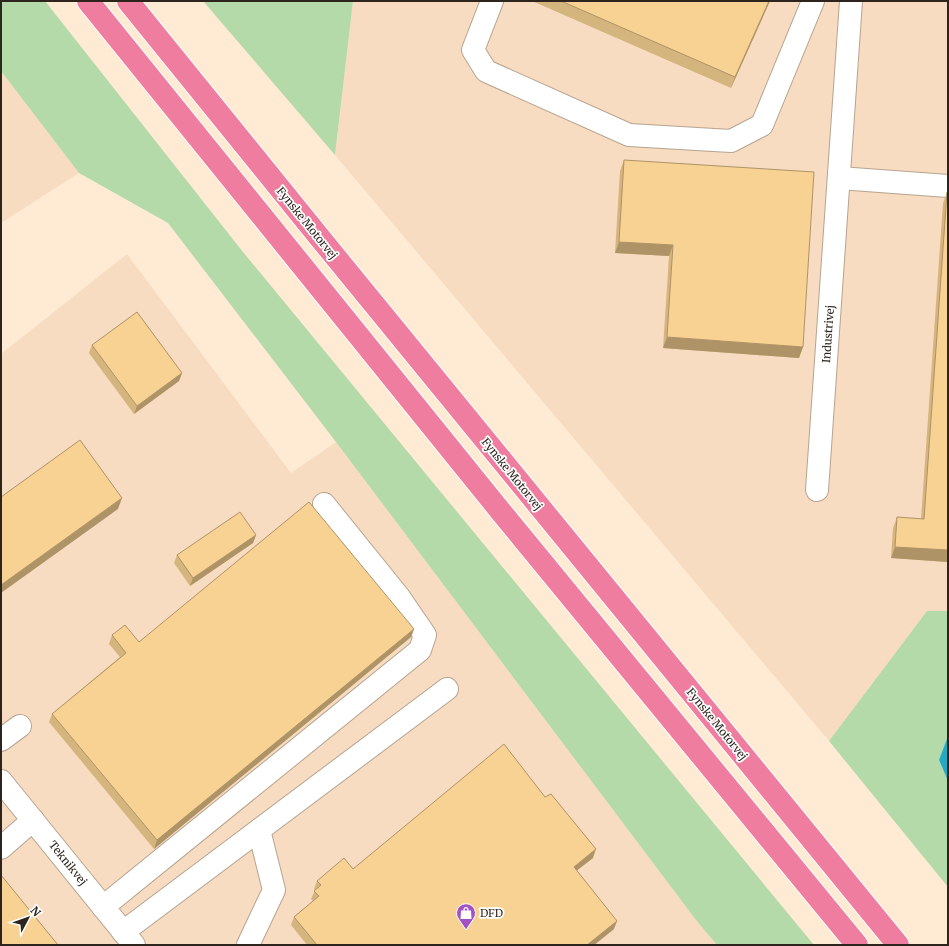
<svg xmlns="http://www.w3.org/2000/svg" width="949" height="946" viewBox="0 0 949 946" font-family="Merriweather,serif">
<rect width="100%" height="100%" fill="#ffead4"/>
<g fill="#f7dcc1">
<path d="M353,1H948V611H927L829,741L335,155Z"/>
<path d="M1,71L79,173L1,223Z"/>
<path d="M127,254L291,473L336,442L696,920L717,945H1V354Z"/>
</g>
<g fill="#b4daa9">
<path d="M1,1H45L243,252L814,945H717L696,920L336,442L168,223L79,173L1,71Z"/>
<path d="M203,1H353L335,155Z"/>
<path d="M927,611H948V736L939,760L948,781V887L829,741Z"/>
</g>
<path fill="#24aac4" d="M948,736V781L939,760Z"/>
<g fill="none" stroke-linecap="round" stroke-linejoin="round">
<g stroke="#b7a38f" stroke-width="24">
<g id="minor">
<path d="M492,1L473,50L486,71L629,135L731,141L762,125L813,1"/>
<path d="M839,178L948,186"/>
<path d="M817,490L851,1"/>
<path d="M1,740L20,726"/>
<path d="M1,781L134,945"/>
<path d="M1,848L33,820"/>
<path d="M103,907L420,650L425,635L399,597L324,504"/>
<path d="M123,932L259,830"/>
<path d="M248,945L274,890L259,830L447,689"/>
</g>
</g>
<g stroke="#fff" stroke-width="24">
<g id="highway">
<path d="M88,1L502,513L857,945"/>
<path d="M128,1L320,238L898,945"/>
</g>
</g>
<use href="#minor" stroke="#fff" stroke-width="22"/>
<use href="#highway" stroke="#ef7d9f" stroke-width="22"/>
</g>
<g fill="#d5b57e">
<path d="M532,1H770L731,88Z"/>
<path d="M624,160L803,347L799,358L663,348L669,256L615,253L620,171Z"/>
<path d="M947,192L948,562L891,558L893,528L897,517L921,519L943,203Z"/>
<path d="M92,345L182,373L179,381L134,414L89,353Z"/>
<path d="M256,535L253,543L190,586L174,563L177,555Z"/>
<path d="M414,629L411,637L154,849L49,722L52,714L120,657L109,644L112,635L139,642Z"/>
<path d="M545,797L593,858L577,870L614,929L594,945H307L291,925L294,917L313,901L311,899L315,890L314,889L317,881L353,869Z"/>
</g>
<g fill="#ae9367">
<path d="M769,1H770L731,88L735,77Z"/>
<path d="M619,242L673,245L669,256L615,253Z"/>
<path d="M667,337L803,347L799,358L663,348Z"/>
<path d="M182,373L179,381L134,414L137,406Z"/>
<path d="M122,498L118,509L1,593V585Z"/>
<path d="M256,535L253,543L190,586L193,578Z"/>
<path d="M895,547L948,550V562L891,558Z"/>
<path d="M414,629L411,637L154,849L157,840Z"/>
<path d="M596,849L593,858L571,875L574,867Z"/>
<path d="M617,921L614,929L594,945H587Z"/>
</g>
<g fill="#f8d293" stroke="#ae9367">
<path d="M561,1H769L735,77Z"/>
<path d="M624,160L814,172L803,347L667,337L673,245L619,242Z"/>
<path d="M947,192H948V550L895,547L897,517L924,519Z"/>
<path d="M137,312L182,373L137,406L92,345Z"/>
<path d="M80,440L122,498L1,585V497Z"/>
<path d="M309,502L414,629L157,840L52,714L126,653L112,635L125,625L139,642Z"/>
<path d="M240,512L256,535L193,578L177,555Z"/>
<path d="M504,744L545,797L551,794L596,849L574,867L617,921L587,945H317L294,917L319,896L314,891L321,885L317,881L344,858L353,869Z"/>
<path d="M1,875L58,945H1Z"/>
</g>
<defs>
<g id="shop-pin" transform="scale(1)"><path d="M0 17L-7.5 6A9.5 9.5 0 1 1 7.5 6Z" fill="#a252c3" stroke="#fff"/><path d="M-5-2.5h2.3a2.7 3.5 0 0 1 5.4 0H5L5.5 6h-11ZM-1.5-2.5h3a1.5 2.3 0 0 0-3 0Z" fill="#fff"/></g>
</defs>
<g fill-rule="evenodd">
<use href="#shop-pin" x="466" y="913"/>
</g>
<g text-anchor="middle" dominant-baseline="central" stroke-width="3.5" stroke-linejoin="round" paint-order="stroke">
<g font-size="11" fill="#2d251d" stroke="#fff">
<text transform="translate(307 223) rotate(51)">Fynske Motorvej</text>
<text transform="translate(828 334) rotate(-86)">Industrivej</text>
<text transform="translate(512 474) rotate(51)">Fynske Motorvej</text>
<text transform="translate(717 724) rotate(51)">Fynske Motorvej</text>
<text transform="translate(68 863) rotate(51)">Teknikvej</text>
</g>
<g font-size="11" fill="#2d251d" stroke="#fff" text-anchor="start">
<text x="480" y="913">DFD</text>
</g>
</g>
<rect width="949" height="946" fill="none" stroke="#2d251d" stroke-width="4"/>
<g transform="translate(28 918) rotate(49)" stroke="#ffffff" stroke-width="3" paint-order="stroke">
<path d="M0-3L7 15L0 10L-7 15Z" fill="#2d251d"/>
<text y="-6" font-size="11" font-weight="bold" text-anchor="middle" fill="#2d251d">N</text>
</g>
</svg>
